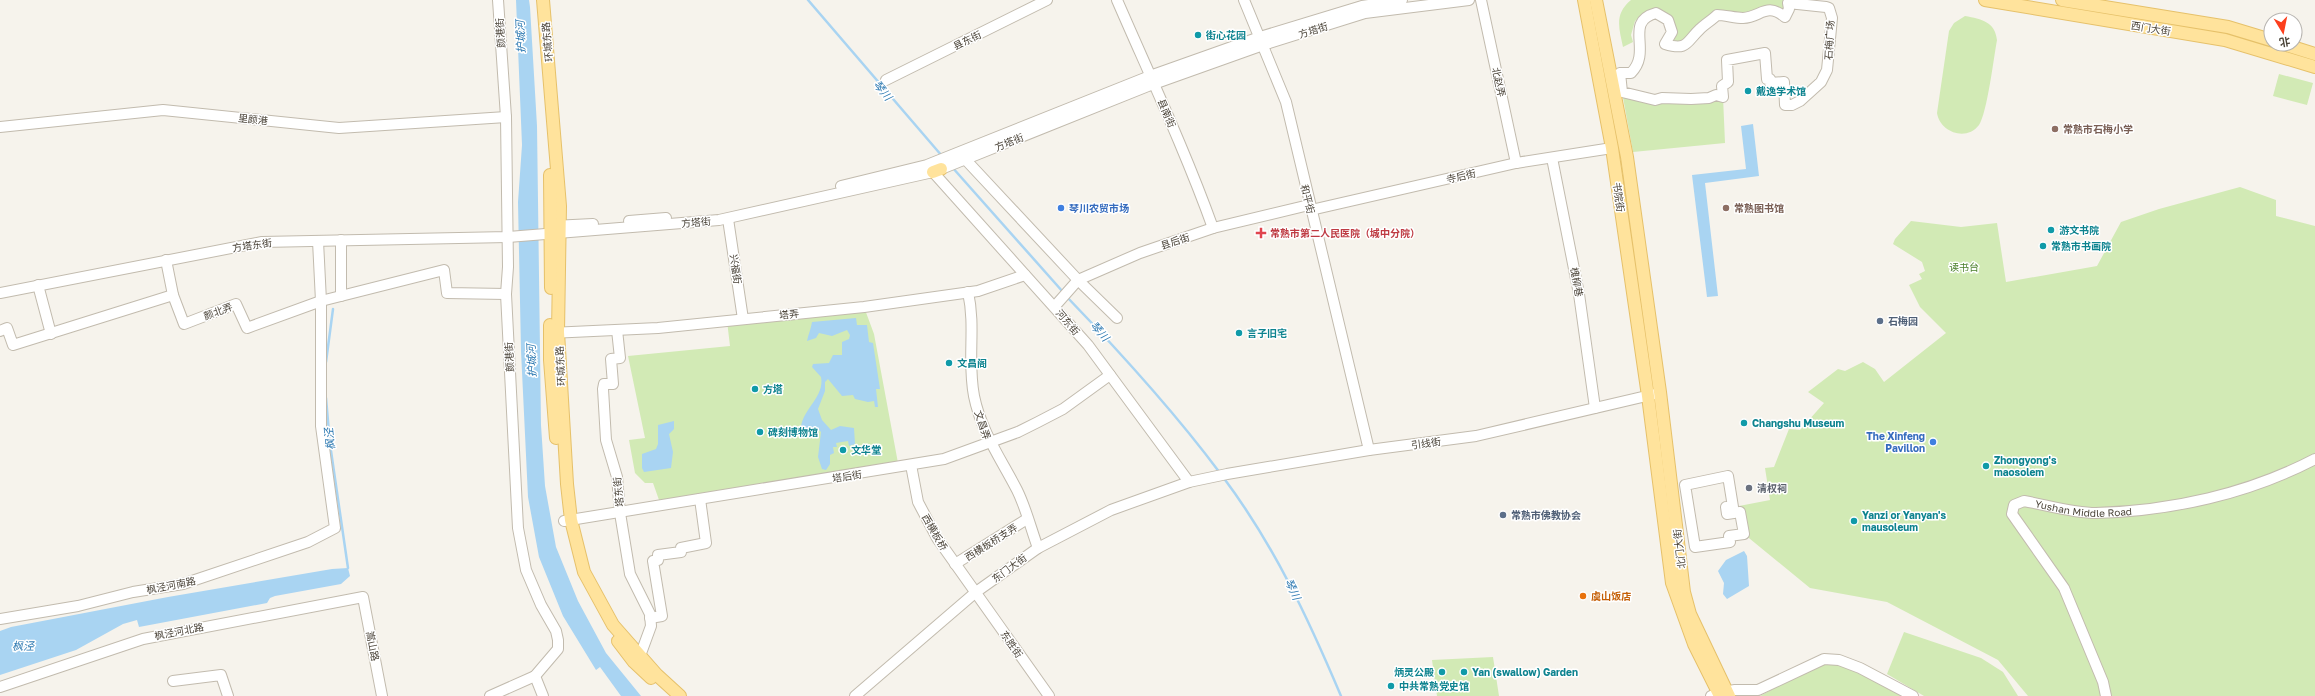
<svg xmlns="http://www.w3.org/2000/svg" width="2315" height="696" viewBox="0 0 2315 696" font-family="'Golos Text','Noto Sans SC',sans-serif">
<rect width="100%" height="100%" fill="#f6f3ec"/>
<g fill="#d2eab5">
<path d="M1631,0H1787L1789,9L1743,18L1717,15L1690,43L1671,46L1672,25L1644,14L1635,21L1631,35L1633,42L1623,47C1619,28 1614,14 1631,0Z"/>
<path d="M1965,16C1982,19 1995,22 1997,40C1994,56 1987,114 1979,125C1966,142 1940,132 1937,113L1949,31L1954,23Z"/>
<path d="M2279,74L2313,83L2307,105L2273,96Z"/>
<path d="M1622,92L1651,98L1723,97L1725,143L1633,152Z"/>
<path d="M2240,187L2276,200V216L2315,226V696H2028L1998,660L1887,602L1810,588L1744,534L1739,506L1770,500L1765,468L1774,467L1789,429L1800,430L1824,403L1808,392L1838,369L1845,371L1863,362L1875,369L1884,382L1946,333L1920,307L1909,285L1922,279L1919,274L1925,271L1922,262L1893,244L1895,239L1911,221L1961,227L1997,223L2006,282L2097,266L2121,222L2159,209Z"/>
<path d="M864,307L874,334L898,463L659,500L653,483H645L635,473L629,440L645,438L628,356L730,346L727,321Z"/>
<path d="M1904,632L1981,658L2003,672L2018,696H1924L1887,674Z"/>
<path d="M1493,657L1499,696H1437L1432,660Z"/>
<path d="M1820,664H1839L1905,696H1760Z"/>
</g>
<g fill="#a9d4f2">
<path d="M516,0H529L530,7L537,126L541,425L545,486L556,547L578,601L606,653L641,696H621L600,667L596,670L563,616L539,557L528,497L521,351L518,202L522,145Z"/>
<path d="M1753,124L1759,176L1705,183L1718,296L1707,297L1692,175L1746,169L1741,126Z"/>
<path d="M856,318L857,325H867L869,342L873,343L880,389H876L878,407H875L874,401L868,402L855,399L853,395L842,396L828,379L825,382V391L818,409L822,420L831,430L840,426L854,428L855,444L849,446L848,441L836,443L837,447H833L834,453L830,455V464L826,470L822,469L818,457L821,432L817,428L803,430L801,427C803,409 825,396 821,377L812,367L813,364L829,363L833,355H842V342L849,339L850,335L847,330L832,336L819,333L816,338L807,341C808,335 811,329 812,322Z"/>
<path d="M674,421V429L669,434L673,452L671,468L644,472L642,468V454L656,449L658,444V425Z"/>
<path d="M1744,551L1747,556L1749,586L1727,599L1723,594L1724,583L1718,571L1726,560Z"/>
<path d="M348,568L350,576L341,584L275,596L270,598L267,603L139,627L137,620L123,624L76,650L0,675V631L11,627L168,597L332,569Z"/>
</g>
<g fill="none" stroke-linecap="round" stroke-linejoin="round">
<g stroke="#a9d4f2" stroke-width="2.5">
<path d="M808,0L942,156"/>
<path d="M952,167L1063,292"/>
<path d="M1066,296C1120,352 1173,410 1220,473"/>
<path d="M326,362L333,309"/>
<path d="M326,398L330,444L348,568"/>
<path d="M1223,477C1274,545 1308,618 1341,696"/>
</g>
<g stroke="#c2bbae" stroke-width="12">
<g id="minor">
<path d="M498,0L506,117L508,267L506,294L518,528L526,570L541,605L556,631L558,640V649L535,676L543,696"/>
<path d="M1117,0C1150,76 1185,150 1213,228"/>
<path d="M1244,0L1286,102L1369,450"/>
<path d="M1481,0L1516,163"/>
<path d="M1788,3L1826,7L1829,8L1832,18L1827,70L1821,82L1800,101L1792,105H1785L1784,82L1770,83V79H1767L1765,53L1727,60L1728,82L1722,86L1723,97L1716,95L1709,98L1691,99L1662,98L1655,100L1622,92L1620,73H1631C1653,51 1623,22 1656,13L1668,20L1672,32L1665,44C1688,51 1686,42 1700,29C1705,24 1712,20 1717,15C1725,15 1735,18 1743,18C1761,17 1766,2 1785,17L1789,9Z"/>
<path d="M886,80L1047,0"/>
<path d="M0,127L163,110L339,128L506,117"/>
<path d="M1552,158L1579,294L1595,408"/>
<path d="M965,159L1078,280L1117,318"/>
<path d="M941,169L1148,86L1263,45L1365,13L1469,0"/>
<path d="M841,186L927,165L1150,76L1260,37L1362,6L1402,0"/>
<path d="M1311,210L1516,163L1612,148"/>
<path d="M728,219L743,319"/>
<path d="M629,221L666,218"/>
<path d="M553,226L593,224"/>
<path d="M341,240V296"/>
<path d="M166,260L173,295"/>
<path d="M38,285L51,334"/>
<path d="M968,292C976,328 967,360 974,396C981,431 1001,459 1017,490C1026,508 1031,529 1038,548"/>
<path d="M0,293L262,242L508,237L719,220L933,172L1088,345L1189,482"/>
<path d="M1055,306L1078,280L1140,253L1213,228L1309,205"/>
<path d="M617,330L620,358L611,359L613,384H604L603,389L606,440L617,477L620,513L630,574L650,614L651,626L640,656L636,660"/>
<path d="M0,331L7,328L13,345L173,295L184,324L236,304L247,328L321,301L444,270L447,293L506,294"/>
<path d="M550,333L658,328L864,307L978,291L1025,275"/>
<path d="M911,465L918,502L937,538L1049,696"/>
<path d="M1728,476L1733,507H1726L1727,514L1740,512L1744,534L1729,536L1730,542L1695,547L1685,485Z"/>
<path d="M564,521L944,459L1018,432L1038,422L1063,409L1110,375"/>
<path d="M955,564L1027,519"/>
<path d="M650,618L662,616L653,561L658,560V555L681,552V548L706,543L700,499"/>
<path d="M0,619L78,606L133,592L183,584L308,542L335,528L321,426V301L318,241"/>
<path d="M173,681L221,675L228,696"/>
<path d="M0,687L143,639L363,597L382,696"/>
<path d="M490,696L535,676"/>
<path d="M855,696L976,592L1038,548L1111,510L1189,482L1227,474L1369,450L1476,436L1655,394"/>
<path d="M1711,696L1718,693L1735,690H1758L1824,659L1839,660L1860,668L1913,696"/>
<path id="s1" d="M2106,696L2103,682L2064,588L2012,514L2014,505L2024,501C2047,505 2073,513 2096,513C2171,511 2248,494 2315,459"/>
</g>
</g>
<g stroke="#e6c16a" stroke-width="14">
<g id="major">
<path d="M543,0L560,206L558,332L567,484L571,520L584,572L613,625L657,675L680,696"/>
<path d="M1584,0L1612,148L1648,396L1672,583L1694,644L1720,696"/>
<path d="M1596,0L1627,157L1660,392L1684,592L1690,614L1729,696"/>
<path d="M1985,0L2225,40L2315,67"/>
<path d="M2062,0L2228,27L2271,40"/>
<path d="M2283,44L2315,54"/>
<path d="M933,172L941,169"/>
<path d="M550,175L551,288"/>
<path d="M550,325V360L556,438"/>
<path d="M618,641L634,662L651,678"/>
</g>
</g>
<use href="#minor" stroke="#fff" stroke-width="10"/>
<use href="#major" stroke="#ffe39c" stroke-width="12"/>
</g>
<g fill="#0f9aa8" stroke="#fff" stroke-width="1.5">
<circle cx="1198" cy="35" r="4"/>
<circle cx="1748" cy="91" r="4"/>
<circle cx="2051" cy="230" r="4"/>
<circle cx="2043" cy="246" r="4"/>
<circle cx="1239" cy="333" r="4"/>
<circle cx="949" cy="363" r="4"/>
<circle cx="755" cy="389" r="4"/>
<circle cx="1744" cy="423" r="4"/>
<circle cx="760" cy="432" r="4"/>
<circle cx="843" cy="450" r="4"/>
<circle cx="1986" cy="466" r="4"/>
<circle cx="1854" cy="521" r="4"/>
<circle cx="1442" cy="672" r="4"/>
<circle cx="1464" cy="672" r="4"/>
<circle cx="1391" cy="686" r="4"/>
</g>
<g fill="#8d6e63" stroke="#fff" stroke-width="1.5">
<circle cx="2055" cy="129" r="4"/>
<circle cx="1726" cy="208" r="4"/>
</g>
<g fill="#3f7fe0" stroke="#fff" stroke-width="1.5">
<circle cx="1061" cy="208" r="4"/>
<circle cx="1933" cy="442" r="4"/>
</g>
<path fill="#e0444e" stroke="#fff" stroke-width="1.5" d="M1259 227h4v4h4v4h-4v4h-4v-4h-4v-4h4z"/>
<g fill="#5c6f8a" stroke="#fff" stroke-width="1.5">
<circle cx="1880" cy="321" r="4"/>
<circle cx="1503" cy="515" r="4"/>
</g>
<circle fill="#6b7280" stroke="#fff" stroke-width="1.5" cx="1749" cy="488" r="4"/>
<circle fill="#e8710a" stroke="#fff" stroke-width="1.5" cx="1583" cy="596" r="4"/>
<g text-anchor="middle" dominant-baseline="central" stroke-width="3" stroke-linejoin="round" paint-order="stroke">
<g font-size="10" fill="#4b4439" stroke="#fff">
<text transform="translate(2151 28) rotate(9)">西门大街</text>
<text transform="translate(1313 30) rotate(-17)">方塔街</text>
<text transform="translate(500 33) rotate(-94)">颜港街</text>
<text transform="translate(967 40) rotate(-26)">县东街</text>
<text transform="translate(1829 40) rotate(-87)">石梅广场</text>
<text transform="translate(547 42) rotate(-95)">环城东路</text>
<text transform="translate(1499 82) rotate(78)">北赵弄</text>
<text transform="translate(1167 113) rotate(67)">县南街</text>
<text transform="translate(253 119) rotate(6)">里颜港</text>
<text transform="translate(1009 142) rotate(-22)">方塔街</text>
<text transform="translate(1461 176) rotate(-13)">寺后街</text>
<text transform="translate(1619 197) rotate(82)">书院街</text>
<text transform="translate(1308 199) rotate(76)">和平街</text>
<text transform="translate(696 222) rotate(-5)">方塔街</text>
<text transform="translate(1175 241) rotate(-18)">县后街</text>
<text transform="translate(252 245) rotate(-8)">方塔东街</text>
<text transform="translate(736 269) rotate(82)">兴福街</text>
<text transform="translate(1577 282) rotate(80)">槐柳巷</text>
<text transform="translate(218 311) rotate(-20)">颜北弄</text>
<text transform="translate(789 314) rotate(-6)">塔弄</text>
<text transform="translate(1068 322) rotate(49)">河东街</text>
<text transform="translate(509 357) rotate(-93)">颜港街</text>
<text transform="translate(560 366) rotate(-93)">环城东路</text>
<text transform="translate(983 425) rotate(71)">文昌弄</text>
<text transform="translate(1426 443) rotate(-8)">引线街</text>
<text transform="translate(847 476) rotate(-9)">塔后街</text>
<text transform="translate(618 492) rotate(-96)">塔东街</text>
<text stroke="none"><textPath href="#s1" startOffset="287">Yushan Middle Road</textPath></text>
<text transform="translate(935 532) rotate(60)">西横板桥</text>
<text transform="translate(991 542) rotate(-32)">西横板桥支弄</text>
<text transform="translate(1679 549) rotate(-97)">北门大街</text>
<text transform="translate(1009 568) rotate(-36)">东门大街</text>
<text transform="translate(171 585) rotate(-11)">枫泾河南路</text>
<text transform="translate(179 631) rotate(-11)">枫泾河北路</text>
<text transform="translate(1012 644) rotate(55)">东胜街</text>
<text transform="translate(373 646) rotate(79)">嵩山路</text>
</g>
<g font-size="10" font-weight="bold" fill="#0d838f" stroke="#fff" text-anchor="start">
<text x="1206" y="35">街心花园</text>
<text x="1756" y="91">戴逸学术馆</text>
<text x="2059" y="230">游文书院</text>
<text x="2051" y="246">常熟市书画院</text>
<text x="1247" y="333">言子旧宅</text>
<text x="957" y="363">文昌阁</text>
<text x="763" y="389">方塔</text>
<text x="1752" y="423">Changshu Museum</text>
<text x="768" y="432">碑刻博物馆</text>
<text x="851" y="450">文华堂</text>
<text x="1994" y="460">Zhongyong's<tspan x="1994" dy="12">maosolem</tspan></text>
<text x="1862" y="515">Yanzi or Yanyan's<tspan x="1862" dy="12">mausoleum</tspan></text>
<text x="1434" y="672" text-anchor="end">炳灵公殿</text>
<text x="1472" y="672">Yan (swallow) Garden</text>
<text x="1399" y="686">中共常熟党史馆</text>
</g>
<g font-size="10" font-weight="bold" fill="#785e54" stroke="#fff" text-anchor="start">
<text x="2063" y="129">常熟市石梅小学</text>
<text x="1734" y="208">常熟图书馆</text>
</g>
<g font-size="10" font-weight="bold" fill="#366cbe" stroke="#fff" text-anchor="start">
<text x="1069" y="208">琴川农贸市场</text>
<text x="1925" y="436" text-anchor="end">The Xinfeng<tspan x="1925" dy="12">Pavillon</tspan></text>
</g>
<g font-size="10" font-weight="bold" fill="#be3a42" stroke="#fff" text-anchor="start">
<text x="1270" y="233">常熟市第二人民医院（城中分院）</text>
</g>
<g font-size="10" fill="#4a7f2a" stroke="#fff">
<text x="1964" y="267">读书台</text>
</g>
<g font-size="10" font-weight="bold" fill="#4e5e75" stroke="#fff" text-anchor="start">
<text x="1888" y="321">石梅园</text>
<text x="1511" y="515">常熟市佛教协会</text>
</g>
<g font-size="10" font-weight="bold" fill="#5b616d" stroke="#fff" text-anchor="start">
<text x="1757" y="488">清权祠</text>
</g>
<g font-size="10" font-weight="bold" fill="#c56008" stroke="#fff" text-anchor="start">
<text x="1591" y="596">虞山饭店</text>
</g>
<g font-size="11" font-style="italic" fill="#2e7ab2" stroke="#fff">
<text transform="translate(520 37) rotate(-92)">护城河</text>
<text transform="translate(883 90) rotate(50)">琴川</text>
<text transform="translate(1100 331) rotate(48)">琴川</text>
<text transform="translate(531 361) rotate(-92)">护城河</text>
<text transform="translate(329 439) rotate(-96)">枫泾</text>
<text transform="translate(1293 589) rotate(64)">琴川</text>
<text x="23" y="645">枫泾</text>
</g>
</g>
<g transform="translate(2283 32) rotate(170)"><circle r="19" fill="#ffffff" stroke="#b7b4b0"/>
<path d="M0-3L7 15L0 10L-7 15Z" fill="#fc3f1d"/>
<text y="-6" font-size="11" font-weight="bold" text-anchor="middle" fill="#4b4439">北</text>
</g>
</svg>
